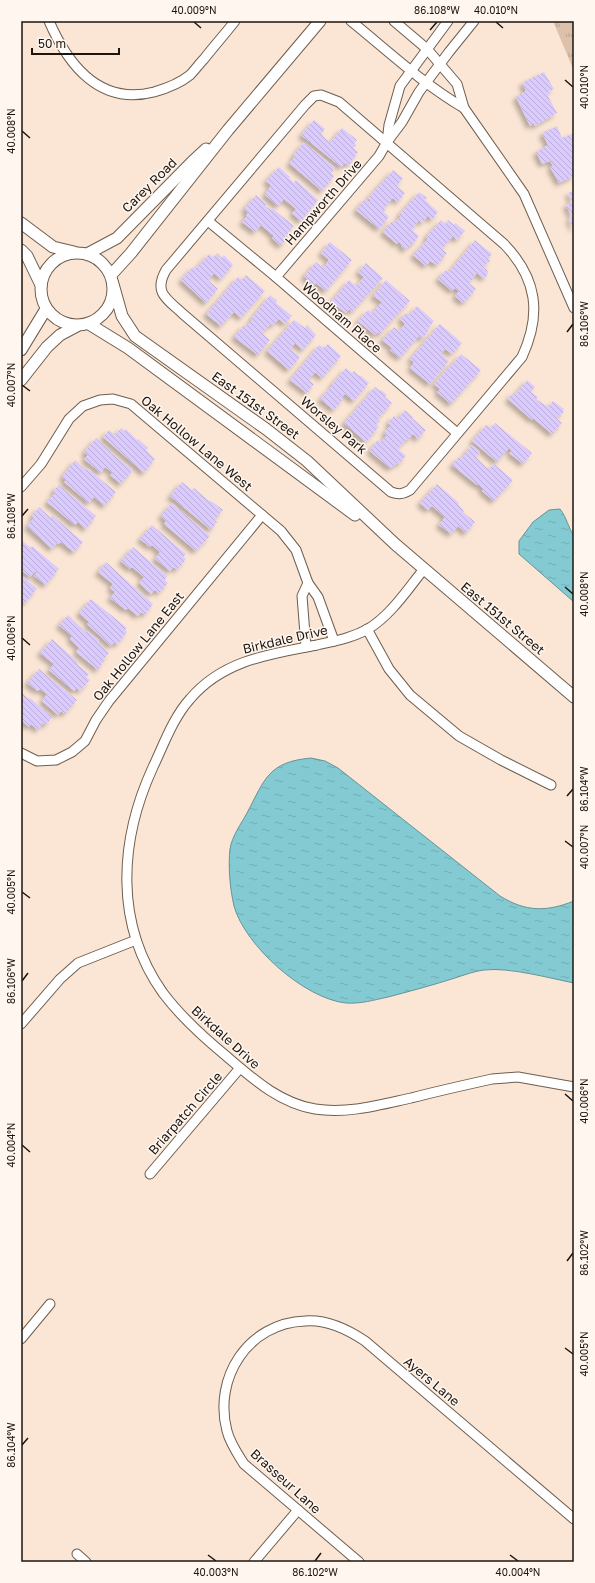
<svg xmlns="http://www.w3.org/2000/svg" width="595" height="1583" viewBox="0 0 595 1583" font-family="'Golos Text',sans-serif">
<defs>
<pattern id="grass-tufts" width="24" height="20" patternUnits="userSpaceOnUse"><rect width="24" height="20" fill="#ddc1aa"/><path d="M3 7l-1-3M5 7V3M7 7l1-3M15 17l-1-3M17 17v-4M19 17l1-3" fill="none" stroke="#bda591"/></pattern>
<pattern id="water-ripples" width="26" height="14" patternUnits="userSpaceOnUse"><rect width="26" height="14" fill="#83cad3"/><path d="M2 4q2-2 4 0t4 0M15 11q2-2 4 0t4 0" fill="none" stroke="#71adb4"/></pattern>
<pattern id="building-back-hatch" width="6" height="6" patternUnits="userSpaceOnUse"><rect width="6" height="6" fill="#dacafe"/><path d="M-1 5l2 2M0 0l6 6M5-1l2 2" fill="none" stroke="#baadd8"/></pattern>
<filter id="shadow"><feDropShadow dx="-3.5" dy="3.5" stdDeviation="2" flood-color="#0004"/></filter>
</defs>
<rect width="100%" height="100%" fill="#fbe6d5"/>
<path fill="url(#grass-tufts)" d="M553,21H574V71Z"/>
<g fill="url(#water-ripples)" stroke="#649498">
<path d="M560,509C567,518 568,527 574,536V602L519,554V541L533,522L549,510Z"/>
<path d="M311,758L325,761L338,768L500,896C526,912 546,912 574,901V983C549,978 509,967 484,970C475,971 464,975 455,978C433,985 411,991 388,997C374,1000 361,1004 346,1003C305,999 245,946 234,906C230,889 228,866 230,849C232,836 241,824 247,813C265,779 268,762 311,758Z"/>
</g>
<g fill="url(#building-back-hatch)" filter="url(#shadow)">
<path d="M544,72L554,89L548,92L550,95L548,96L557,113L535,126L534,123L530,126L516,97L526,91L522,83Z"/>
<path d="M314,120L325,129L321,134L330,143L342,128L357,140L354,144L356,146L353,148L358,152L349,165L345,163L341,167L301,135Z"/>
<path d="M557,126L562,138L574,133V176L559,183L550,167L553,166L550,161L542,164L536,152L548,145L542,133Z"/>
<path d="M304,142L335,168L331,173L334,176L331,180L322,191L289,163L294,158L293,156Z"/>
<path d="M279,167L290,177L289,178L294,183L296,180L318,200L301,221L292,213L296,209L284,199L278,206L265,195L271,185L266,181Z"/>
<path d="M393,170L403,178L397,186L405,193L398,202L393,198L384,208L385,209L384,212L389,217L379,229L356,210L365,199L369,202L371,200L368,198Z"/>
<path d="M574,191V230L569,219L572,217L566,205L572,202L568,193Z"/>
<path d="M419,192L427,198L425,200L438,212L432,220L428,216L422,223L419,220L412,230L419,236L412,245L411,244L405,250L401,246L402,245L399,242L397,244L383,232L392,221L394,223L401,216L399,215Z"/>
<path d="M256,195L267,204L265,206L271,210L272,208L294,226L285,237L287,238L281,246L272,238L274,236L261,225L255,232L242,222L247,216L246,215L248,213L244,209Z"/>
<path d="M441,220L445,224L448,220L454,225L455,223L465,231L457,240L453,236L442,249L447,253L437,265L430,261L426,266L413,255L428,239L426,237Z"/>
<path d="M475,240L492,254L488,259L490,261L483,267L487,270L488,273L486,277L483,278L477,273L469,283L476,289L465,302L464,301L463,303L455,296L459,291L455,288L452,291L438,279L446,270L449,272Z"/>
<path d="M330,242L352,260L326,291L316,283L314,286L304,276L316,262L323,268L329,260L321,253Z"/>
<path d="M217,253L222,258L224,255L233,265L221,279L214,273L208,280L218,289L206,303L181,280L193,267L195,269L209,254L213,258Z"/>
<path d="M366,263L383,278L352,312L349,309L346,313L331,302L349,280L356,286L364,277L358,272Z"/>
<path d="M246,275L265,291L241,318L234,312L221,326L206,314L238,277L242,280Z"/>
<path d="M386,280L410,301L385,328L381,334L378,332L375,335L358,321L368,310L372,313L382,302L373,296Z"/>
<path d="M270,295L277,301L276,303L292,316L285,324L279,319L273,325L271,324L262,333L270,340L258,355L234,337L244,325L246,327L252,320L251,319Z"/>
<path d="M417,306L434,321L427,329L429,330L422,339L419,336L400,358L390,350L392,348L382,340L394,327L399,331L405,324L400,319L406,313L409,315Z"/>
<path d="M294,320L305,328L307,325L316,335L303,350L295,343L291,349L300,357L289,370L267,351Z"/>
<path d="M440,324L462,343L452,354L445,349L441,354L449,361L430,384L410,368L414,362L410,359Z"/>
<path d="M328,344L341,356L322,378L315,372L309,380L314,384L307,393L290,380L319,345L324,348Z"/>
<path d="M461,354L481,370L451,404L437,392L440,389L434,384Z"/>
<path d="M346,368L352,373L354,371L359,376L360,375L369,383L354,401L345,394L342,397L343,399L334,410L320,399L333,385L332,384Z"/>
<path d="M527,380L535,387L531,392L538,397L536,399L548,407L553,401L564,409L563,410L564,412L556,418L562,423L552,434L533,418L532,420L508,399L513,393L515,395Z"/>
<path d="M375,387L380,391L381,390L387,395L385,397L392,403L377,420L380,421L376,425L379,427L366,442L344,423Z"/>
<path d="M405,410L413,417L412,418L426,430L418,439L413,434L408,440L407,439L398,449L406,456L399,464L397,463L393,467H392L390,468L372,453L370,450L378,440L381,442L387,435L384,433L391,425L388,423L394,416L397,419Z"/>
<path d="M495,423L532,453L523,464L509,453L512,451L509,448L497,462L472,441L486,425L491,428Z"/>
<path d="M121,428L125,431L126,429L137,440L138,439L148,448L146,450L155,459L144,473L103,437L109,430L115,435Z"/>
<path d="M96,438L112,453H111L133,470L121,484L110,475L113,473L105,467L101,473L84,459L88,455L84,452Z"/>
<path d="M472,445L480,452L476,457L489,470L494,464L513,480L494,501L482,491L483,489L478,484L477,485L452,465L459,457L461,459Z"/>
<path d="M75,460L86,470L87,468L116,492L105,506L94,497L89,503L64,482L66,480L62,477Z"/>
<path d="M182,482L192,490L194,488L209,501V500L214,503L223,510L214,520L217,522L211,530L170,496Z"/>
<path d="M437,484L459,503L458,504L464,511L463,512L475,522L466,533L458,526L451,534L439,525L445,517L432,506L428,510L420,503Z"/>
<path d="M59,485L96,516L86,529L78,522L75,525L47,502L55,493L53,491Z"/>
<path d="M172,503L210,536L196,551L164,524L166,521L161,516Z"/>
<path d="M39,507L51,518L52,515L83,542L74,552L61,542L59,544L57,543L52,549L27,526L34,518L32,516Z"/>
<path d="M152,525L186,554L183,557L186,559L177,570L174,567L170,571L155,559L160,552L152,545L150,547L140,539Z"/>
<path d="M21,540L31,548L32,546L59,569L46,585L34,576L37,572L36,571L30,577L21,570Z"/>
<path d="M133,547L167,576L165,580L168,583L159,593L155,590L151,594L139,583L144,577L132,567L130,569L121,561Z"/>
<path d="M106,562L153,604L145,615L142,612L138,616L128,608L126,610L110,598L115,592L110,588L113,584L98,572Z"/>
<path d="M21,575L37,589L25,603L21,600Z"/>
<path d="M91,599L127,628L125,630L127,632L117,645L114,642L111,646L87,624L89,622L79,613Z"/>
<path d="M68,615L86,632L87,631L99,640L98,642L109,653L103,660L104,661L98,670L76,652L79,648L70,639L72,636L59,625Z"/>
<path d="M52,639L78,662L77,664L89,674L86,677L90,680L80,691L77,688L74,691L49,670L54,664L40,653Z"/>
<path d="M39,669L77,700L65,714L61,711L58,715L42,701L47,694L40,689L38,691L27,683Z"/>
<path d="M21,692L29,699L30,698L52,717L46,725L43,723L38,730L31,724L29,727L21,720Z"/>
</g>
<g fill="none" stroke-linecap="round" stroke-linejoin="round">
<g stroke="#6f5d4e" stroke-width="11">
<g id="minor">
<path d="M49,21C68,65 100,106 154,92C168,88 179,84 190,75C195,70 199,64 204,59C214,46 225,34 235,21"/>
<path d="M351,21C388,51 423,84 464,108"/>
<path d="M394,21L427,49L457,84L464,108L524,194L574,308"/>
<path d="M321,95L339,102L504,244C537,278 542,314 522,357L410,490C403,494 399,495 391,492L183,314C167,299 153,293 166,270L305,105L314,96Z"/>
<path d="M387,142L389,125L400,86L448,21"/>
<path d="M208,221L276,277L457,433"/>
<path d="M276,277L379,156L387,142L402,122L419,92L449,52L474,21"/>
<path d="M21,487L41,464L69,419L83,406L100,400L113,399L131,404L281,531L296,550L308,583"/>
<path d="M424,569C407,590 391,615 368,629C352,638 334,641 317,645C270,654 223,660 190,699C173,718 164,744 153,767C119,841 114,924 163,993C181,1017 202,1036 225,1055C252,1078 279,1103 315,1109C348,1114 379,1105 411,1098C438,1091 465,1085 492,1079L518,1077L574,1087"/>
<path d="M367,629L389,669L410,695L459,736L501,760L551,785"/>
<path d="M306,647L302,596L308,583L318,597L334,641"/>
<path d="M21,753L37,761L56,760L72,752L85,741L96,720L109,701L262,515"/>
<path d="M21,1024L60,979L78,963L136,940"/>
<path d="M150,1174L240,1068"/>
<path d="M21,1339L50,1304"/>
<path d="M77,1554L86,1562"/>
<path d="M254,1562L298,1510"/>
<path d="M359,1562L244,1464C237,1453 230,1443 227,1431C213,1378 248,1323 305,1321C327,1319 347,1329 365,1341L574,1519"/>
</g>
</g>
<g stroke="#6f5d4e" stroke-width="13">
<g id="tertiary">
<path d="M21,223L53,247L74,252"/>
<path d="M21,250L27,256L41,285"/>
<circle cx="77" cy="289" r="36"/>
<path d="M87,254L117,238L193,161L206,149"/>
<path d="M111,275L131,253L228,130L320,21"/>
<path d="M113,284L122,316L135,336L266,429L307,461L395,544L574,697"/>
<path d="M89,324L128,348L355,515"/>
<path d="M21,350L46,309"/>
<path d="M21,380L47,347L60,335L77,326"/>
</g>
</g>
<use href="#minor" stroke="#fff" stroke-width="9"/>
<use href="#tertiary" stroke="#fff" stroke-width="11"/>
</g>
<path fill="none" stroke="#1c150f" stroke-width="1.5" d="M194,22L201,28M496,22L503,28M430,30L437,22M565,80L573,87M22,131L30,138M567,332L573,324M22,385L30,391M22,516L28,509M565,587L573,594M22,638L30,645M567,796L573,789M565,841L573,847M22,892L30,898M22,981L28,973M565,1094L573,1101M22,1145L30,1152M567,1261L573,1253M565,1348L573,1354M22,1445L28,1438M208,1555L216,1561M510,1555L518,1561M315,1561L321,1553"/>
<g text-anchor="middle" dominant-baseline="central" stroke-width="3" stroke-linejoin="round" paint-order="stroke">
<g font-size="13" fill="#1c150f" stroke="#fff6ef">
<text transform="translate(149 185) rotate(-45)">Carey Road</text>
<text transform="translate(323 202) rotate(-49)">Hampworth Drive</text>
<text transform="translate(342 317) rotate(41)">Woodham Place</text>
<text transform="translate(256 405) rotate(36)">East 151st Street</text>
<text transform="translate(334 425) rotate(40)">Worsley Park</text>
<text transform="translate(197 443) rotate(40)">Oak Hollow Lane West</text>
<text transform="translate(503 618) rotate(40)">East 151st Street</text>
<text transform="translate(285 639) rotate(-13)">Birkdale Drive</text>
<text transform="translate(138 646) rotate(-51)">Oak Hollow Lane East</text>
<text transform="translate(226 1037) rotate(42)">Birkdale Drive</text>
<text transform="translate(185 1113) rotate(-49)">Briarpatch Circle</text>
<text transform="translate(432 1381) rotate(40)">Ayers Lane</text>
<text transform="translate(286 1481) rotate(42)">Brasseur Lane</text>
</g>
</g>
<rect width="595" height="1583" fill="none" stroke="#fff6ef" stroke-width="44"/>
<path d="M32 48v6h87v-6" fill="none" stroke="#1c150f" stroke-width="2"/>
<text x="38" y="48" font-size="12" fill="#1c150f" stroke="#fff6ef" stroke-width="3" paint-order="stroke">50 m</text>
<rect x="22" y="22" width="551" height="1539" fill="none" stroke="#1c150f" stroke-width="1.5"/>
<g font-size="10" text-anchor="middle" fill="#1c150f">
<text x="194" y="14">40.009°N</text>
<text x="437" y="14">86.108°W</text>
<text x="496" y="14">40.010°N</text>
<text transform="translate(584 87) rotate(-90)" y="4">40.010°N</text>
<text transform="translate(11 131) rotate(-90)" y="4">40.008°N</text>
<text transform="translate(584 324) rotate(-90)" y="4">86.106°W</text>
<text transform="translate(11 385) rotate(-90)" y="4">40.007°N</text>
<text transform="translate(11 516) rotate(-90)" y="4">86.108°W</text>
<text transform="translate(584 594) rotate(-90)" y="4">40.008°N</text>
<text transform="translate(11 638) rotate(-90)" y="4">40.006°N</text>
<text transform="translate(584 789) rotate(-90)" y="4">86.104°W</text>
<text transform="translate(584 847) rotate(-90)" y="4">40.007°N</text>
<text transform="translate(11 892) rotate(-90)" y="4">40.005°N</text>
<text transform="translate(11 981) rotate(-90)" y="4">86.106°W</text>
<text transform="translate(584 1101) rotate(-90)" y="4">40.006°N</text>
<text transform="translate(11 1145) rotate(-90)" y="4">40.004°N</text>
<text transform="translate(584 1253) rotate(-90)" y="4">86.102°W</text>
<text transform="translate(584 1354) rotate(-90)" y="4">40.005°N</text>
<text transform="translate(11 1445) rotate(-90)" y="4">86.104°W</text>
<text x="216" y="1576">40.003°N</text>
<text x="315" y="1576">86.102°W</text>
<text x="518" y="1576">40.004°N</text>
</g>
</svg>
